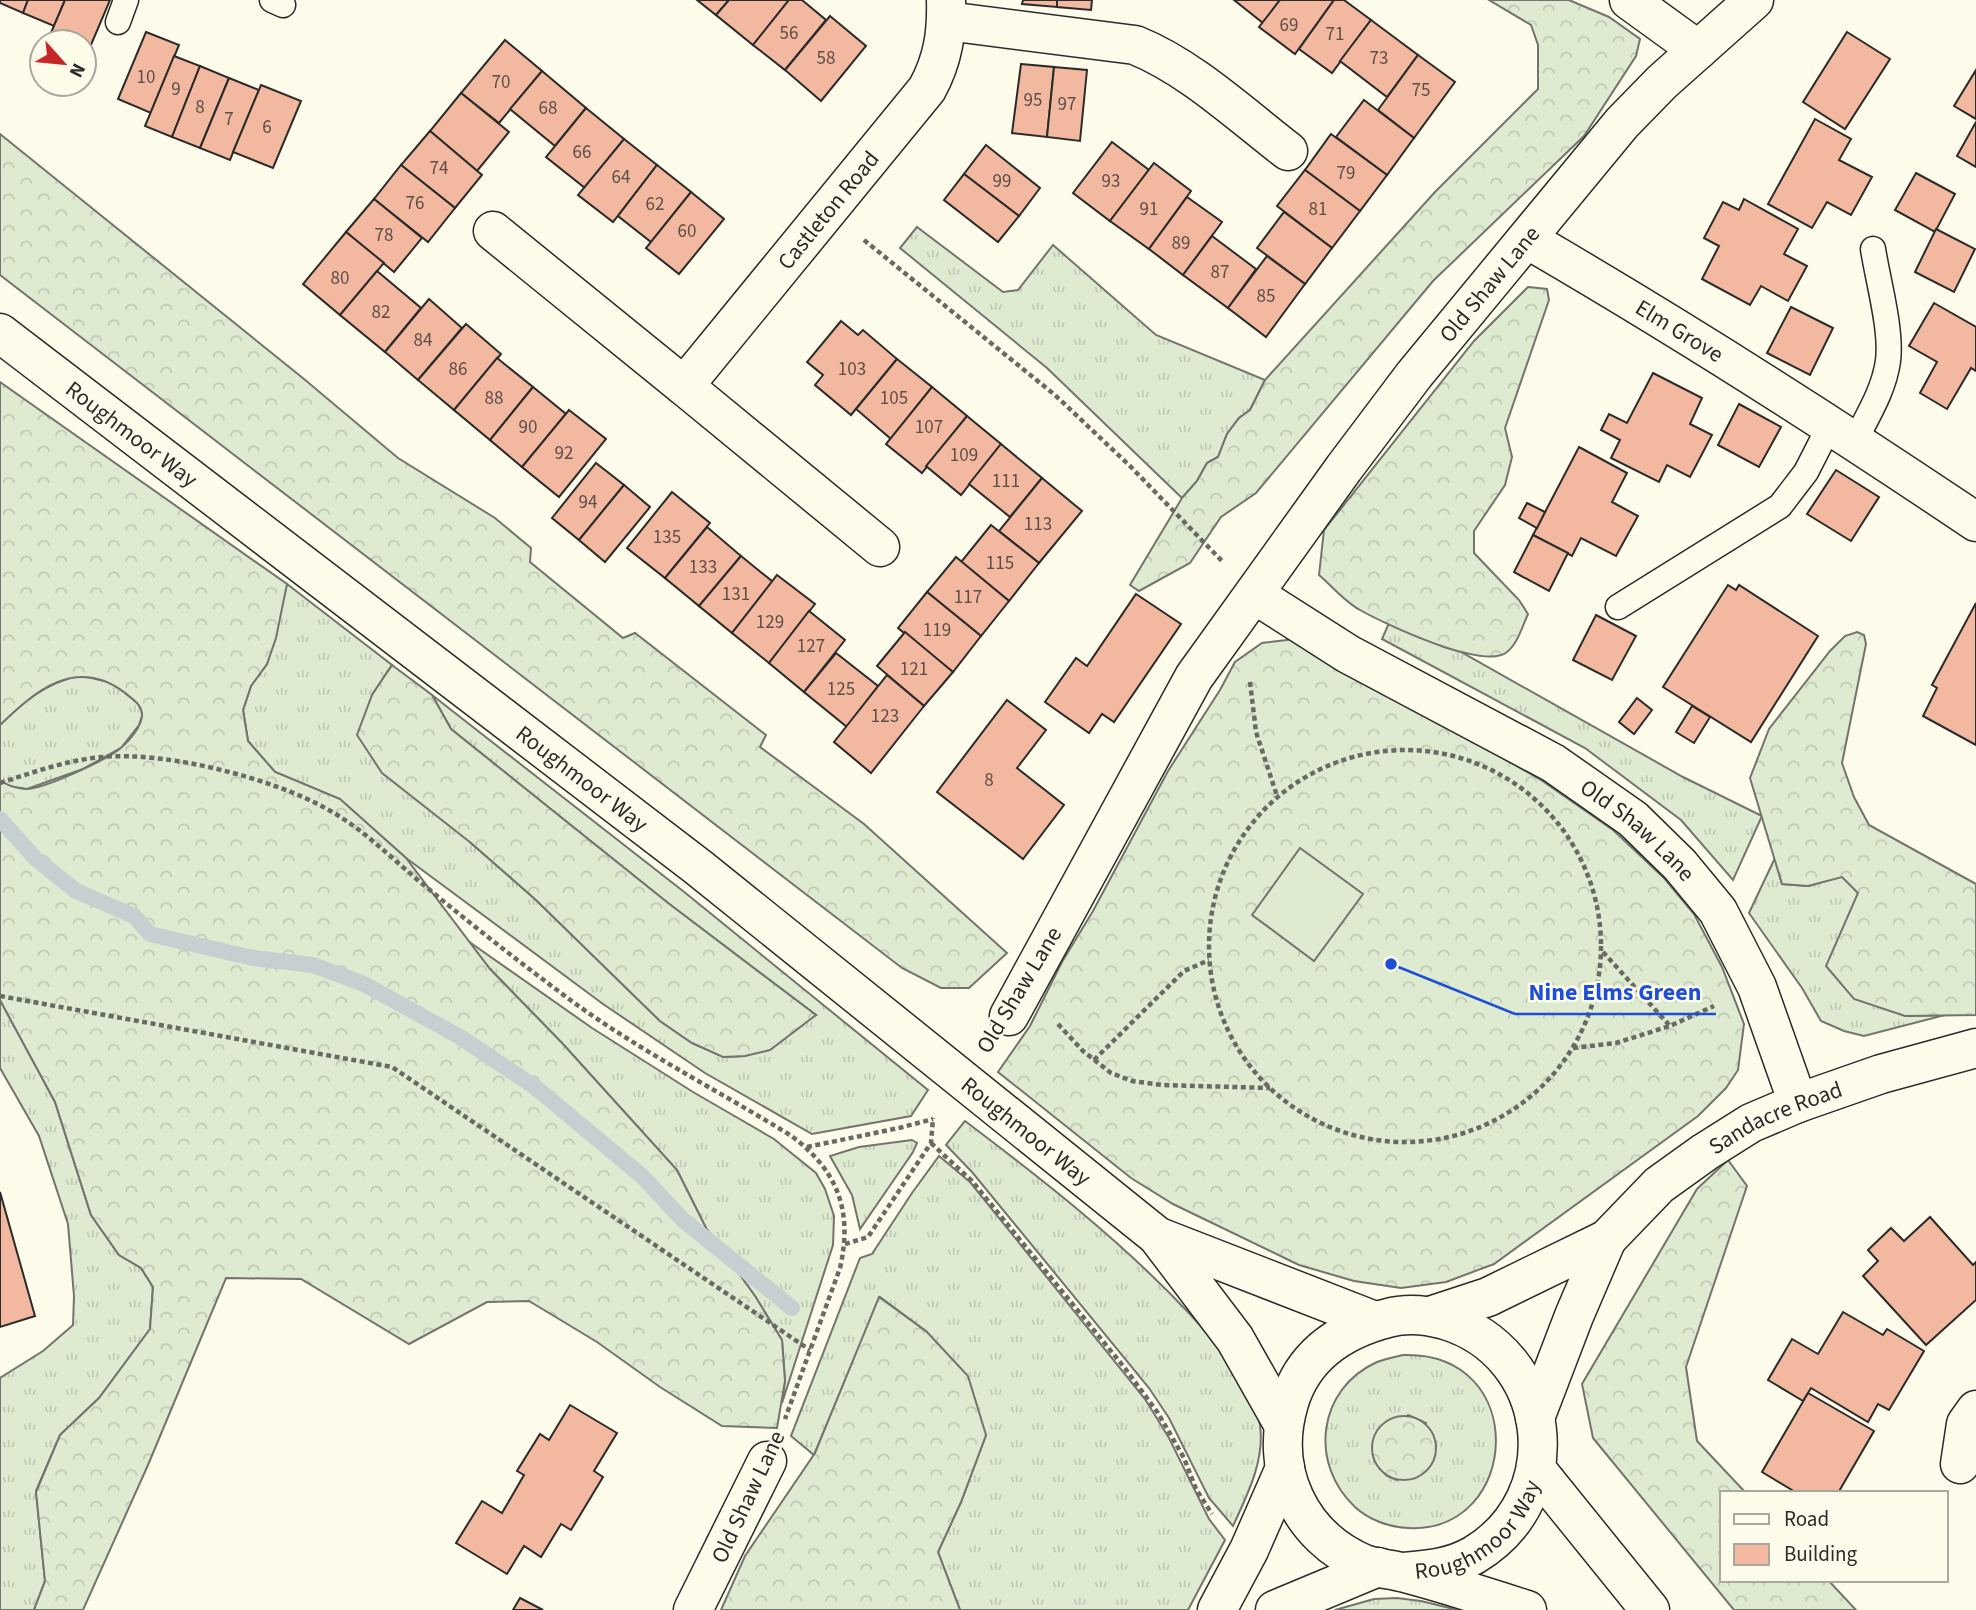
<svg xmlns="http://www.w3.org/2000/svg" width="1976" height="1610" viewBox="0 0 1976 1610" font-family="'Source Sans 3',sans-serif">
<defs>
<pattern id="grass-tufts" width="24" height="20" patternUnits="userSpaceOnUse" patternTransform="scale(1.75)"><rect width="24" height="20" fill="#deebd1"/><path d="M3 7l-1-3M5 7V3M7 7l1-3M15 17l-1-3M17 17v-4M19 17l1-3" fill="none" stroke="#bfcab4"/></pattern>
<pattern id="forest-crowns" width="20" height="18" patternUnits="userSpaceOnUse" patternTransform="scale(1.75)"><rect width="20" height="18" fill="#deebd1"/><path d="M2 6a3 3 0 1 1 6 0M12 15a3 3 0 1 1 6 0" fill="none" stroke="#bfcab4"/></pattern>
</defs>
<rect width="100%" height="100%" fill="#fdfbea"/>
<g fill="url(#grass-tufts)" stroke="#74746e" stroke-width="2" fill-rule="evenodd">
<path d="M917,227L1003,292L1018,290L1053,245L1156,335L1265,380L1250,410L1239,418L1227,434L1218,457L1207,463L1197,481L1182,498L1047,368L900,248Z"/>
<path d="M287,584L392,665L372,695L471,843L536,900L660,1021L692,1043L724,1057L745,1056L816,1015L668,903L451,729L432,695L683,891L928,1090L911,1116L812,1134L705,1073L603,1004L406,858L340,799L275,772L248,741L243,710L251,686L267,664Z"/>
<path d="M1389,623L1444,647L1461,652L1683,777L1762,816L1733,880L1681,820L1585,748L1382,639Z"/>
<path d="M80,675L112,683L138,703L143,713L139,725L121,748L83,769L27,789L7,786L0,780V725C26,700 44,684 80,675Z"/>
<path d="M1775,858L1782,884L1808,886L1842,876L1858,893L1905,1016L1945,1015L1864,1036L1844,1031L1821,1021L1802,988L1749,913Z"/>
<path d="M468,941L592,1028L693,1092L774,1139L816,1173L825,1189L834,1216L833,1245L782,1403L785,1381L782,1340L755,1296L706,1228L677,1170L562,1043L490,969Z"/>
<path d="M0,1000L55,1102L91,1215L119,1255L141,1268L153,1287L150,1329L99,1398L60,1435L36,1491L45,1581L34,1610H0V1378L43,1351L73,1325L74,1296L68,1224L39,1136L0,1068Z"/>
<path d="M965,1121C1043,1180 1120,1240 1187,1311C1217,1344 1253,1379 1260,1425C1265,1461 1247,1495 1233,1526L1209,1498L1169,1418L1149,1388L972,1172L946,1145Z"/>
<path d="M912,1140L917,1143L913,1152L860,1229L852,1195L830,1156L859,1147Z"/>
<path d="M939,1156L970,1182L1145,1399L1169,1438L1209,1519L1225,1540L1188,1610H960L938,1552L961,1502L986,1435L927,1332L880,1297L814,1455L791,1436L860,1258L872,1254L912,1193Z"/>
<path d="M1403,1355C1531,1351 1521,1534 1408,1528C1389,1527 1369,1520 1355,1507C1309,1464 1317,1389 1377,1362C1385,1359 1394,1357 1403,1355ZM1408,1415L1426,1423L1397,1480L1387,1476L1379,1468Z"/>
<path d="M1397,1598L1421,1601L1458,1610H1335L1374,1599Z"/>
</g>
<g fill="url(#forest-crowns)" stroke="#74746e" stroke-width="2">
<path d="M1489,0H1569L1609,17L1640,39L1636,56L1584,136L1433,281L1256,493L1221,517L1190,563L1139,591L1130,585L1182,498L1197,481L1207,463L1218,457L1227,434L1239,418L1250,410L1265,380L1435,192L1538,89V45L1531,25Z"/>
<path d="M0,134L304,379L398,458L495,518L531,548L530,562L623,638L635,633L766,735L760,747L864,824L1007,953L969,988H941L902,968L0,275Z"/>
<path d="M1528,287L1547,289L1549,300L1505,428L1512,457L1505,485L1474,531V553L1519,600L1528,614C1522,627 1518,643 1507,652C1484,671 1385,624 1360,610C1345,602 1332,586 1319,575L1324,530L1474,341Z"/>
<path d="M0,382L287,584L276,638L267,664L251,686L243,710L248,741L275,772L340,799L406,858L490,969L562,1043L677,1170L706,1228L755,1296L782,1340L785,1381L777,1428L722,1426L660,1387L597,1342L529,1301L487,1302L409,1344L301,1279L226,1278L148,1465L83,1610H34L45,1581L36,1492L60,1435L99,1398L150,1329L153,1287L141,1268L119,1255L91,1215L55,1102L0,1000V780C7,786 15,788 25,789C42,790 109,759 122,747C130,740 141,727 142,716C143,705 132,699 124,692C76,656 35,691 0,725Z"/>
<path d="M1857,632L1864,635L1866,644L1842,763L1854,797L1869,825L1976,884V1015L1905,1016L1854,999L1826,966L1858,893L1842,877L1808,886L1782,884L1750,778L1769,729L1830,651L1845,636Z"/>
<path d="M1303,638L1420,710L1541,780L1613,830L1664,878L1694,914L1722,967L1744,1024L1738,1070L1726,1088L1698,1116L1494,1264L1446,1282L1401,1288L1354,1281L1299,1265L1173,1204L1131,1178L998,1072L1030,1026L1062,962L1093,911L1168,771L1220,690L1235,662L1262,643Z"/>
<path d="M392,665L432,695L451,729L668,903L816,1015L770,1050L745,1056L723,1057L692,1043L660,1021L536,900L471,843L382,773L357,735L372,695Z"/>
<path d="M1728,1160L1747,1186L1686,1367L1697,1441L1746,1493H1722V1580H1828L1856,1610H1734L1593,1438L1582,1384L1697,1189Z"/>
<path d="M879,1297L927,1332L968,1376L986,1435L961,1502L938,1552L960,1610H721L745,1556L815,1453Z"/>
<circle cx="1404" cy="1448" r="32"/>
</g>
<path fill="#deebd1" stroke="#74746e" stroke-width="2" d="M1300,848L1363,894L1314,961L1252,915Z"/>
<g fill="none" stroke-linecap="round" stroke-linejoin="round">
<path stroke="#c7d0d0" stroke-width="16" d="M0,819L35,858L76,891L134,916L150,934L253,958L313,965L364,984L460,1037L535,1087L643,1177L683,1220L792,1308"/>
</g>
<g fill="#f2b8a0" stroke="#2b2b2b" stroke-width="2">
<path d="M0,0H28L23,13L0,3Z"/>
<path d="M28,0H65L54,26L23,13Z"/>
<path d="M65,0H110L85,59L84,42H47Z"/>
<path d="M697,0H729L716,15Z"/>
<path d="M729,0H789L753,45L716,15Z"/>
<path d="M789,0H802L826,20L785,70L753,45Z"/>
<path d="M1023,0H1057V7L1022,4Z"/>
<path d="M1057,0H1092L1091,10L1057,7Z"/>
<path d="M1234,0H1280L1263,23Z"/>
<path d="M1280,0H1334L1295,54L1259,27Z"/>
<path d="M1334,0H1344L1371,20L1332,73L1299,49Z"/>
<path d="M830,16L866,46L821,101L785,70Z"/>
<path d="M1371,20L1418,55L1387,97L1340,61Z"/>
<path d="M146,32L179,45L151,113L118,99Z"/>
<path d="M1847,32L1890,59L1845,129L1803,102Z"/>
<path d="M505,40L542,71L499,123L461,93Z"/>
<path d="M1418,55L1455,82L1414,138L1378,110Z"/>
<path d="M174,56L200,66L172,137L145,126Z"/>
<path d="M1021,64L1054,67L1047,137L1012,133Z"/>
<path d="M200,66L229,78L200,148L172,137Z"/>
<path d="M1054,67L1087,70L1080,141L1047,137Z"/>
<path d="M1976,70V119L1954,106Z"/>
<path d="M542,71L586,108L555,146L510,109Z"/>
<path d="M229,78L259,90L230,160L200,148Z"/>
<path d="M261,85L301,101L273,168L233,152Z"/>
<path d="M461,93L509,132L477,171L430,131Z"/>
<path d="M1364,100L1414,138L1387,175L1336,137Z"/>
<path d="M586,108L624,139L585,188L546,157Z"/>
<path d="M1815,119L1851,139L1839,160L1872,177L1851,215L1827,202L1812,228L1768,204Z"/>
<path d="M1976,122V167L1957,156Z"/>
<path d="M430,131L482,175L455,208L401,165Z"/>
<path d="M1331,134L1387,175L1360,211L1305,170Z"/>
<path d="M624,139L657,165L613,222L578,195Z"/>
<path d="M1112,142L1149,170L1110,221L1073,193Z"/>
<path d="M986,145L1040,188L1019,216L964,174Z"/>
<path d="M1154,163L1191,191L1149,249L1110,221Z"/>
<path d="M401,165L455,208L428,242L374,199Z"/>
<path d="M657,165L691,192L651,242L618,216Z"/>
<path d="M1305,170L1360,211L1332,248L1277,206Z"/>
<path d="M1916,173L1955,194L1935,232L1895,210Z"/>
<path d="M964,174L1019,216L998,242L944,200Z"/>
<path d="M691,192L724,219L679,274L646,248Z"/>
<path d="M1187,197L1222,222L1183,275L1149,249Z"/>
<path d="M374,199L422,238L394,272L346,232Z"/>
<path d="M1744,199L1798,229L1784,254L1807,266L1788,301L1761,286L1750,305L1702,279L1719,246L1704,238L1723,202L1739,210Z"/>
<path d="M1284,212L1332,248L1305,284L1257,248Z"/>
<path d="M1936,229L1975,249L1954,292L1915,272Z"/>
<path d="M346,232L384,263L340,315L303,284Z"/>
<path d="M1212,236L1256,269L1228,308L1183,275Z"/>
<path d="M1267,256L1305,284L1266,337L1228,308Z"/>
<path d="M377,271L421,308L385,352L340,315Z"/>
<path d="M429,299L462,328L418,380L385,352Z"/>
<path d="M1934,303L1976,327V371L1971,368L1947,409L1920,393L1937,362L1909,346Z"/>
<path d="M1791,307L1833,328L1810,375L1767,353Z"/>
<path d="M841,321L858,335L863,330L897,359L851,415L815,385L823,375L807,362Z"/>
<path d="M466,324L501,354L454,410L418,380Z"/>
<path d="M497,358L533,387L490,440L454,410Z"/>
<path d="M897,359L932,387L891,439L856,409Z"/>
<path d="M1653,373L1702,398L1690,424L1712,435L1690,477L1667,465L1659,482L1611,458L1620,440L1601,430L1609,414L1627,423Z"/>
<path d="M533,387L566,414L522,467L490,440Z"/>
<path d="M932,387L967,416L922,473L886,444Z"/>
<path d="M1739,404L1781,427L1759,467L1718,445Z"/>
<path d="M569,410L606,439L559,497L522,467Z"/>
<path d="M967,416L1001,444L961,495L926,466Z"/>
<path d="M1001,444L1042,478L1010,517L969,484Z"/>
<path d="M1579,447L1627,473L1612,502L1638,516L1616,556L1581,538L1572,556L1533,535Z"/>
<path d="M596,463L624,485L579,540L552,518Z"/>
<path d="M1836,470L1879,497L1851,541L1807,514Z"/>
<path d="M1042,478L1082,511L1039,563L999,531Z"/>
<path d="M624,485L650,507L605,562L579,540Z"/>
<path d="M672,492L710,523L665,578L627,548Z"/>
<path d="M1527,503L1545,512L1537,528L1519,518Z"/>
<path d="M991,525L1039,563L1009,601L961,562Z"/>
<path d="M707,527L741,556L699,606L665,578Z"/>
<path d="M1533,535L1568,553L1549,591L1514,572Z"/>
<path d="M741,556L773,582L732,633L699,606Z"/>
<path d="M956,557L1009,601L981,636L927,592Z"/>
<path d="M777,575L815,604L769,663L732,633Z"/>
<path d="M1728,585L1736,590L1739,585L1818,636L1751,742L1663,687Z"/>
<path d="M927,592L981,636L953,672L898,628Z"/>
<path d="M1136,594L1181,624L1114,722L1102,714L1089,733L1045,702L1076,658L1087,666Z"/>
<path d="M1976,603V745L1923,716L1937,688L1932,685Z"/>
<path d="M809,611L845,640L804,692L769,663Z"/>
<path d="M1596,615L1636,636L1612,680L1573,660Z"/>
<path d="M905,632L953,672L924,706L877,666Z"/>
<path d="M836,653L878,686L847,727L804,692Z"/>
<path d="M887,675L924,706L871,773L834,742Z"/>
<path d="M1637,698L1652,710L1634,734L1619,722Z"/>
<path d="M1007,700L1046,730L1017,768L1064,805L1023,859L937,792Z"/>
<path d="M1692,706L1710,717L1694,743L1676,732Z"/>
<path d="M0,1192L35,1316L0,1327Z"/>
<path d="M1930,1217L1973,1265L1976,1262V1300L1926,1345L1863,1276L1878,1261L1868,1250L1891,1228L1904,1241Z"/>
<path d="M1843,1312L1883,1335L1887,1329L1924,1351L1889,1410L1878,1404L1868,1422L1811,1388L1803,1401L1768,1380L1792,1339L1818,1354Z"/>
<path d="M1808,1393L1874,1431L1838,1493H1797L1762,1472Z"/>
<path d="M570,1405L617,1433L594,1471L603,1477L571,1530L561,1524L541,1557L524,1546L507,1574L456,1543L482,1501L502,1513L524,1475L517,1471L540,1434L549,1440Z"/>
<path d="M520,1598L543,1610H513Z"/>
</g>
<g fill="none" stroke-linecap="round" stroke-linejoin="round">
<g stroke="#2b2b2b" stroke-width="27">
<g id="service">
<path d="M272,0L283,5"/>
<path d="M118,22L126,0"/>
<path d="M1855,441C1868,415 1884,390 1888,361C1892,330 1878,281 1873,249"/>
<path d="M1618,607L1780,506L1806,472L1830,425"/>
</g>
</g>
<g stroke="#2b2b2b" stroke-width="41">
<g id="minor">
<path d="M1629,0L1698,50"/>
<path d="M947,21L1135,45C1190,67 1240,114 1288,151"/>
<path d="M493,231L684,386"/>
<path id="s1" d="M1527,239C1680,328 1829,423 1976,522"/>
<path id="s2" d="M880,547L684,386L927,89C943,60 947,33 946,0"/>
<path id="s3" d="M1254,594L1348,654L1553,763L1633,819L1680,865L1718,911L1757,987L1798,1103"/>
<path id="s4" d="M1009,1016L1194,677L1344,468L1414,375L1622,123L1662,82L1754,0"/>
<path id="s5" d="M1430,1316L1488,1297L1607,1239L1659,1185L1705,1152L1751,1123L1798,1103L1881,1074L1976,1048"/>
<path d="M1535,1418L1574,1316L1607,1239"/>
<path d="M1960,1464L1966,1424L1976,1410"/>
<path d="M693,1610L767,1461"/>
</g>
</g>
<g stroke="#2b2b2b" stroke-width="41">
<g id="tertiary">
<path d="M1217,1610L1249,1550L1285,1468"/>
<path d="M1275,1610L1378,1567"/>
</g>
</g>
<g stroke="#2b2b2b" stroke-width="41">
<g id="secondary">
<path id="s6" d="M0,333L698,867L1157,1236L1235,1339L1283,1424"/>
<path d="M1159,1237L1375,1321"/>
<path d="M1536,1469L1650,1610"/>
<path id="s7" d="M1403,1572C1427,1570 1452,1568 1474,1555C1571,1497 1554,1353 1445,1320C1427,1315 1406,1313 1388,1318C1341,1330 1303,1355 1289,1403C1269,1470 1299,1536 1364,1564C1377,1569 1392,1569 1405,1573C1446,1584 1487,1597 1527,1610"/>
</g>
</g>
<g stroke="#6a6964" stroke-width="4.5" stroke-dasharray="5 3.5" stroke-linecap="butt">
<path d="M864,240L1055,395L1130,466L1222,561"/>
<path d="M1250,682L1256,732L1277,796"/>
<circle cx="1405" cy="946" r="196"/>
<path d="M0,783C34,772 67,760 102,757C166,751 272,778 327,809C362,828 389,856 419,881C468,922 518,961 569,999C638,1050 717,1090 790,1135C838,1170 853,1211 840,1268L785,1419"/>
<path d="M1603,952L1670,1026"/>
<path d="M0,996L392,1067L810,1350"/>
<path d="M1058,1024L1083,1051L1111,1073L1132,1081L1162,1085L1270,1088"/>
<path d="M1573,1048L1616,1043L1670,1026L1714,1006"/>
<path d="M1094,1060L1184,971L1209,960"/>
<path d="M931,1143L972,1181L1124,1367L1158,1413L1184,1458L1196,1489L1212,1514"/>
<path d="M807,1147L899,1128L933,1119"/>
<path d="M845,1244L868,1237L931,1143L933,1118"/>
</g>
<use href="#service" stroke="#fdfbea" stroke-width="24"/>
<use href="#minor" stroke="#fdfbea" stroke-width="38"/>
<use href="#tertiary" stroke="#fdfbea" stroke-width="38"/>
<use href="#secondary" stroke="#fdfbea" stroke-width="38"/>
</g>
<g text-anchor="middle" dominant-baseline="central" stroke-width="5" stroke-linejoin="round" paint-order="stroke">
<g font-size="19" fill="#5d4e48">
<text x="1289" y="25">69</text>
<text x="789" y="33">56</text>
<text x="1335" y="34">71</text>
<text x="826" y="58">58</text>
<text x="1379" y="58">73</text>
<text x="146" y="77">10</text>
<text x="501" y="82">70</text>
<text x="176" y="89">9</text>
<text x="1421" y="90">75</text>
<text x="1033" y="100">95</text>
<text x="1067" y="104">97</text>
<text x="200" y="107">8</text>
<text x="548" y="108">68</text>
<text x="229" y="119">7</text>
<text x="267" y="127">6</text>
<text x="582" y="152">66</text>
<text x="439" y="168">74</text>
<text x="1346" y="173">79</text>
<text x="621" y="177">64</text>
<text x="1002" y="181">99</text>
<text x="1111" y="181">93</text>
<text x="415" y="203">76</text>
<text x="655" y="204">62</text>
<text x="1149" y="209">91</text>
<text x="1318" y="209">81</text>
<text x="687" y="231">60</text>
<text x="384" y="235">78</text>
<text x="1181" y="243">89</text>
<text x="1220" y="272">87</text>
<text x="340" y="278">80</text>
<text x="1266" y="296">85</text>
<text x="381" y="312">82</text>
<text x="423" y="340">84</text>
<text x="458" y="369">86</text>
<text x="852" y="369">103</text>
<text x="494" y="398">88</text>
<text x="894" y="398">105</text>
<text x="528" y="427">90</text>
<text x="929" y="427">107</text>
<text x="564" y="453">92</text>
<text x="964" y="455">109</text>
<text x="1006" y="481">111</text>
<text x="588" y="502">94</text>
<text x="1038" y="524">113</text>
<text x="667" y="537">135</text>
<text x="1000" y="563">115</text>
<text x="703" y="567">133</text>
<text x="736" y="594">131</text>
<text x="968" y="597">117</text>
<text x="770" y="622">129</text>
<text x="937" y="630">119</text>
<text x="811" y="646">127</text>
<text x="914" y="669">121</text>
<text x="841" y="689">125</text>
<text x="885" y="716">123</text>
<text x="989" y="780">8</text>
</g>
<g font-size="23" fill="#2b2b2b" stroke="#fdfbea">
<text stroke="none"><textPath href="#s2" startOffset="481">Castleton Road</textPath></text>
<text stroke="none"><textPath href="#s4" startOffset="878">Old Shaw Lane</textPath></text>
<text stroke="none"><textPath href="#s1" startOffset="178">Elm Grove</textPath></text>
<text stroke="none"><textPath href="#s6" startOffset="166">Roughmoor Way</textPath></text>
<text stroke="none"><textPath href="#s6" startOffset="733">Roughmoor Way</textPath></text>
<text stroke="none"><textPath href="#s3" startOffset="452">Old Shaw Lane</textPath></text>
<text transform="translate(1019 990) rotate(-59)">Old Shaw Lane</text>
<text stroke="none"><textPath href="#s5" startOffset="404">Sandacre Road</textPath></text>
<text stroke="none"><textPath href="#s6" startOffset="1300">Roughmoor Way</textPath></text>
<text transform="translate(748 1497) rotate(-65)">Old Shaw Lane</text>
<text stroke="none"><textPath href="#s7" startOffset="91">Roughmoor Way</textPath></text>
</g>
</g>
<path fill="none" stroke="#1d4ed8" stroke-width="2.5" d="M1391 964L1515 1014H1716"/>
<circle fill="#1d4ed8" stroke="#fdfbea" stroke-width="2.5" cx="1391" cy="964" r="7"/>
<g font-size="24" text-anchor="middle" font-weight="bold" fill="#1d4ed8" stroke="#fdfbea" stroke-width="5" stroke-linejoin="round" paint-order="stroke">
<text x="1615" y="1000">Nine Elms Green</text>
</g>
<rect x="1720" y="1491" width="228" height="91" fill="#fdfbea" stroke="#a9a89e" stroke-width="2"/>
<rect x="1734" y="1514" width="35" height="10" fill="#fdfbea" stroke="#a9a89e" stroke-width="2"/>
<text x="1784" y="1526" font-size="21" fill="#2b2b2b">Road</text>
<rect x="1734" y="1544" width="35" height="21" fill="#f2b8a0" stroke="#a9a89e" stroke-width="2"/>
<text x="1784" y="1561" font-size="21" fill="#2b2b2b">Building</text>
<g transform="translate(63 63) rotate(117)"><circle r="33" fill="#fdfbea" stroke="#a9a89e" stroke-width="2"/>
<path d="M0-5L12 26L0 18L-12 26Z" fill="#c62828"/>
<text y="-10" font-size="19" font-weight="bold" text-anchor="middle" fill="#2b2b2b">N</text>
</g>
</svg>
